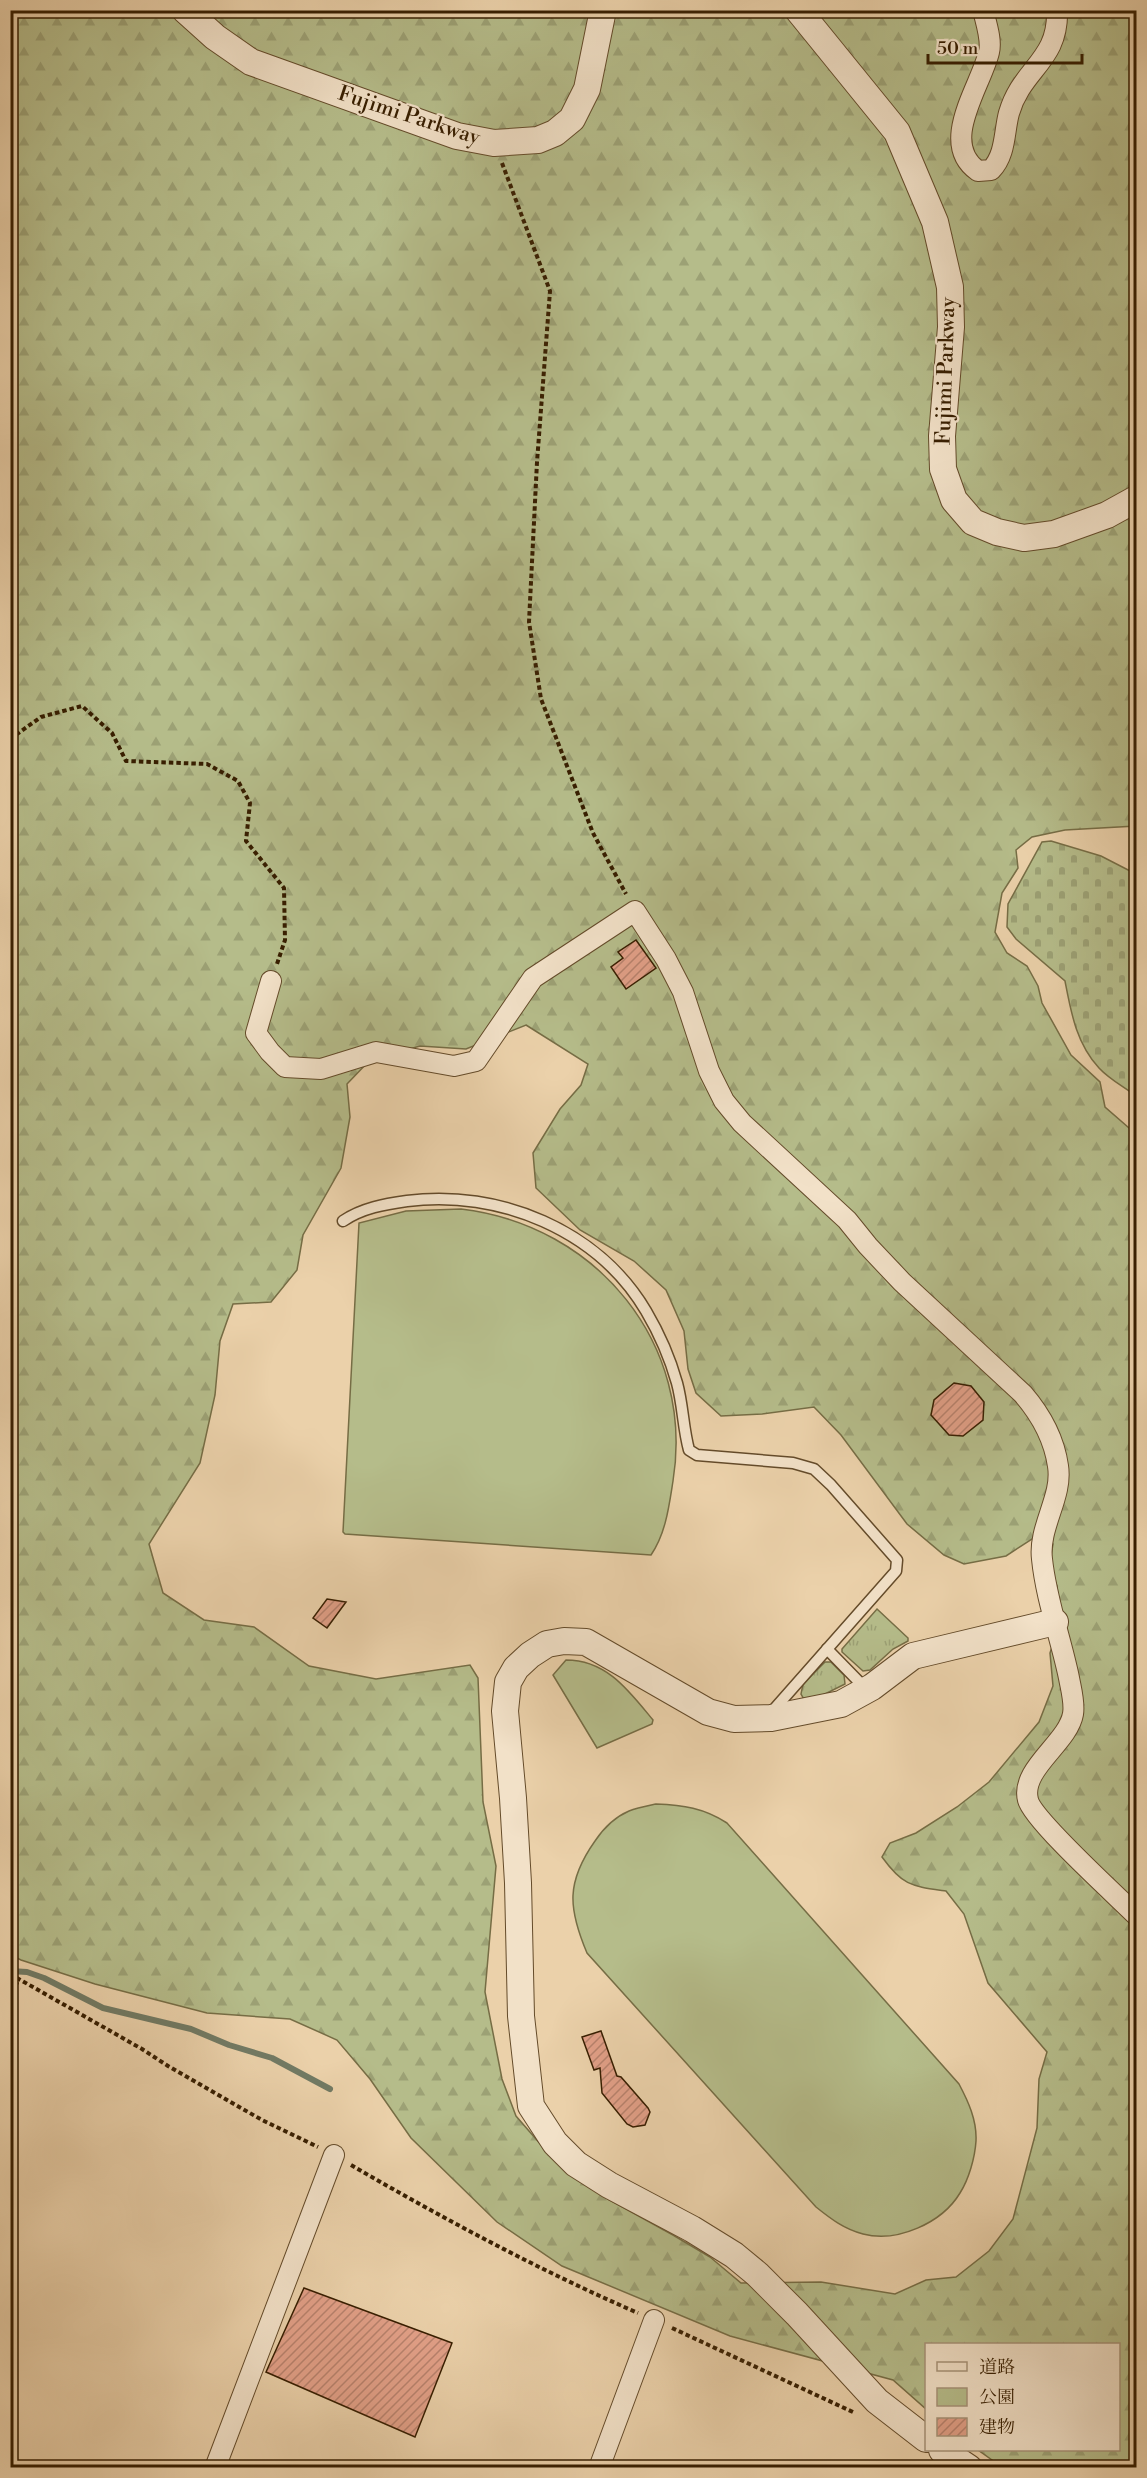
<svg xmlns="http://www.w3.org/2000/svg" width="1147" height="2478" viewBox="0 0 1147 2478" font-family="'Libre Bodoni','Noto Serif JP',serif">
<defs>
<pattern id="grass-tufts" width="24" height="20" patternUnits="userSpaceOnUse" patternTransform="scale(1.5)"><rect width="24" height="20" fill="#b5bc8a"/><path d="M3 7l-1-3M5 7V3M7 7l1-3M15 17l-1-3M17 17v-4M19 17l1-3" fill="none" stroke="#9ca175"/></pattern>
<pattern id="forest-firs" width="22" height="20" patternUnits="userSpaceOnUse" patternTransform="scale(1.5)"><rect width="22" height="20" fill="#b5bc8a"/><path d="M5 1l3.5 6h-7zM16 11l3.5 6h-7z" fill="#9ca175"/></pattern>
<pattern id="cemetery-stones" width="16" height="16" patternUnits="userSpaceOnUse" patternTransform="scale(1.5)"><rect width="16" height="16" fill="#b5bc8a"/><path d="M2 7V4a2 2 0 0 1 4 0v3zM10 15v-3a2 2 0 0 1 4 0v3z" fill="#9ca175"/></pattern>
<pattern id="building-hatch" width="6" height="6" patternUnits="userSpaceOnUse" patternTransform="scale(1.5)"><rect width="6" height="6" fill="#e2a088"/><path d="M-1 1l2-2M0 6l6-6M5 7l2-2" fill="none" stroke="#b8826d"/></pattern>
</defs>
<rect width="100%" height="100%" fill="#ebd1aa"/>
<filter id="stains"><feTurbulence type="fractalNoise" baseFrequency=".00333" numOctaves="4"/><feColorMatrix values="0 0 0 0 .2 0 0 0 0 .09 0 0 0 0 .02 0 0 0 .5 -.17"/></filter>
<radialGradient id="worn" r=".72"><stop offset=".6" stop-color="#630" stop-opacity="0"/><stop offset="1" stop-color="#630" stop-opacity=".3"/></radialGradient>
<g fill="url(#grass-tufts)" stroke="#766d45" stroke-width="1.5">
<path d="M877,1609L908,1638V1641L893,1649L870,1670L863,1671L842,1652V1649Z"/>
<path d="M825,1662H831L844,1675L845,1684L813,1700L805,1701L801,1694L803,1684Z"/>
</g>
<path fill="url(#forest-firs)" stroke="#766d45" stroke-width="1.5" fill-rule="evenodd" d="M11,11H1136V826L1065,830L1032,837L1016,850L1018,868L1002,893L995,932L1007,953L1027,966L1038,986L1042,1003L1071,1055L1100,1082L1105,1107L1136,1134V2467H1002L978,2450H1118V2344H926V2409L893,2380L730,2336L562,2266L497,2222L456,2182L411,2138L370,2079L337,2040L290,2019L207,2013L95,1984L21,1960L11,1955ZM526,1025L588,1064L581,1085L560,1109L533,1153L536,1188L580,1230L634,1261L666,1290L684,1331L688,1369L696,1393L721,1416L762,1414L814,1407L841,1435L907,1524L944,1555L964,1564L1006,1556L1035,1537L1053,1544L1049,1567L1057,1586L1060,1621L1050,1653L1053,1686L1039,1722L989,1782L957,1807L916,1833L890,1843L882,1857C903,1886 911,1886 946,1891L964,1914L988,1983L1047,2052L1039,2079L1037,2128L1013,2219L989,2251L956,2277L926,2280L895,2294L821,2282L741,2283L710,2257L673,2235L608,2199L549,2154L516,2116L502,2079L485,1992L496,1866L483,1802L478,1678L470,1665L376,1679L309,1666L254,1627L204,1620L163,1593L149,1544L200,1463L215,1395L220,1341L233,1304L271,1302L297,1270L303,1235L341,1168L350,1117L347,1084L370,1060L420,1046L466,1049Z"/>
<path fill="url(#cemetery-stones)" stroke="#766d45" stroke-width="1.5" d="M1051,841L1101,856L1136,874V1096C1124,1087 1109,1079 1099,1068C1076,1043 1071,1012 1065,981L1016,939L1007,927L1008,904L1042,842Z"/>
<g fill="#b5bc8a" stroke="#766d45" stroke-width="1.5">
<path d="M461,1209C597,1225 695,1344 673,1481C669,1506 666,1533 651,1555L345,1534L343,1532L359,1223L406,1211Z"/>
<path d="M566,1660C607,1660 629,1691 653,1720L652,1724L597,1748L553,1675Z"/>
<path d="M656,1804C683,1805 704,1808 727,1823L959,2084C968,2101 977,2120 976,2141C975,2157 969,2179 960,2193C942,2223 897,2243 863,2234C844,2229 831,2219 816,2207L587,1953C568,1908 566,1882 595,1841C603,1829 615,1817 629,1811C637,1808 647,1806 656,1804Z"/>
</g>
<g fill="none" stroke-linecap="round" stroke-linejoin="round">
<path stroke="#717a64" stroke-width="6" d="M10,1971L27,1972L44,1978L103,2008L191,2029L229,2045L272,2058L330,2089"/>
</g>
<g fill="url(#building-hatch)" stroke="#371e00" stroke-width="1.5">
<path d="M636,940L656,968L626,989L611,967L623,958L618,952Z"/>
<path d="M954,1383L971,1386L984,1402L983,1420L963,1436L949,1435L931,1415L934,1400Z"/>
<path d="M327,1599L346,1602L327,1628L313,1618Z"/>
<path d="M601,2031L617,2076L621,2077L648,2108L650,2112L645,2125L633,2127L627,2124L602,2093L600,2068L594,2070L582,2037Z"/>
<path d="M304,2288L452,2343L415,2437L266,2372Z"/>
</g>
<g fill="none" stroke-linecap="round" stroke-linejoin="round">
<g stroke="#644b2a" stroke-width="13">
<g id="service">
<path d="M343,1221C362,1208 385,1204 407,1201C499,1189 598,1230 646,1311C659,1333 670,1358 677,1383C683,1405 683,1428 689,1450L697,1455L793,1463L814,1469L831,1485L897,1560L896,1571L776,1707L772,1715"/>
<path d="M827,1649L867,1690"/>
</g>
</g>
<g stroke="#644b2a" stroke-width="22">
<g id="minor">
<path d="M983,10C986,23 992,40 989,52C981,86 938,143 978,171L991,170C1006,155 1004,131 1009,113C1022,68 1059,61 1057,10"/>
<path d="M271,981L256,1033L270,1052L285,1067L321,1069L376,1052L454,1066L476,1061L533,978L635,911L666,959L683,992L709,1071L724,1101L742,1123L847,1220L868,1246L902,1282L1023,1394C1041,1415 1054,1438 1058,1466C1063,1497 1038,1527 1042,1559C1046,1599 1061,1639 1069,1678C1071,1689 1075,1703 1073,1714C1068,1743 1020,1769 1028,1800C1033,1820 1117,1896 1136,1915"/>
<path d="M215,2468L334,2155"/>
<path d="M599,2468L654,2320"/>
</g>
</g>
<g stroke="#644b2a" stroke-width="28">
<g id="tertiary">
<path d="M185,10L215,37L251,62L457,136L494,143L538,140L555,133L572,119L587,89L603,10"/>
<path d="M798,10L897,132L935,222L950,287L951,327L942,436L943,469L954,500L973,522L997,532L1024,538L1054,534L1107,515L1136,499"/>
<path d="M926,2439L877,2401L797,2314L757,2274L734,2255L692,2229L609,2185L576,2164L555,2143L531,2106L521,2016L518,1883L513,1798L505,1711L508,1682L516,1668L530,1655L547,1644L564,1641L586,1642L708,1712L734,1719L771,1718L841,1704L872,1687L913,1656L1055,1622"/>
<path d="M942,2450L969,2468"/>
</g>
</g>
<g stroke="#371e00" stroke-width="4" stroke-dasharray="4.5 3" stroke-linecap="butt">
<path d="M502,163L550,291L537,462L529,622L541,699L593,833L626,894"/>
<path d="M10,739L41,717L82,706L112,733L126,761L207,764L238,781L250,803L246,841L284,888L285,940L277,964"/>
<path d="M10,1974L142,2049L168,2066L262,2120L318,2147"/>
<path d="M10,2000L18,1980"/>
<path d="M351,2165C444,2219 539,2270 638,2313"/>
<path d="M672,2328L855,2413"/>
</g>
<use href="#service" stroke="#f2e1c8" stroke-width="10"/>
<use href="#minor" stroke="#f2e1c8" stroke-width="20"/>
<use href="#tertiary" stroke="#f2e1c8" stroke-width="26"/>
</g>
<g text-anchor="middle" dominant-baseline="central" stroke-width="4.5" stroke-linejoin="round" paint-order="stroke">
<g font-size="21" fill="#371e00" stroke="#f2e1c8">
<text transform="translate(409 116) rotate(18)">Fujimi Parkway</text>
<text transform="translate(946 371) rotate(-88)">Fujimi Parkway</text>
</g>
</g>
<rect width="1147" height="2478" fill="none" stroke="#ebd1aa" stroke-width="36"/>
<rect x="12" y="12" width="1123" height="2454" fill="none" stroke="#371e00" stroke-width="3"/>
<rect x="18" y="18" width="1111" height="2442" fill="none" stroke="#371e00" stroke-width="1.5"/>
<rect x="925" y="2343" width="195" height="108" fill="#f2e1c8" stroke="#a79378" stroke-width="1.5"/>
<rect x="937" y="2362" width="30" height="9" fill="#f2e1c8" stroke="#a79378" stroke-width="1.5"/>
<text x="979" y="2373" font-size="18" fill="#371e00">道路</text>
<rect x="937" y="2388" width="30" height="18" fill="#b5bc8a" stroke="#a79378" stroke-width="1.5"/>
<text x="979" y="2403" font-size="18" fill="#371e00">公園</text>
<rect x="937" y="2418" width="30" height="18" fill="url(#building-hatch)" stroke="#a79378" stroke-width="1.5"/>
<text x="979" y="2433" font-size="18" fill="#371e00">建物</text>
<path d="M928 54v9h154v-9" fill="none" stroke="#371e00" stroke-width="3"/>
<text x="937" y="54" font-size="18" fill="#371e00" stroke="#f2e1c8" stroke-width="4.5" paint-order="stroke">50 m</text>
<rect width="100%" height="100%" filter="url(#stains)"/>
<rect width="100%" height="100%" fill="url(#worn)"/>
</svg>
